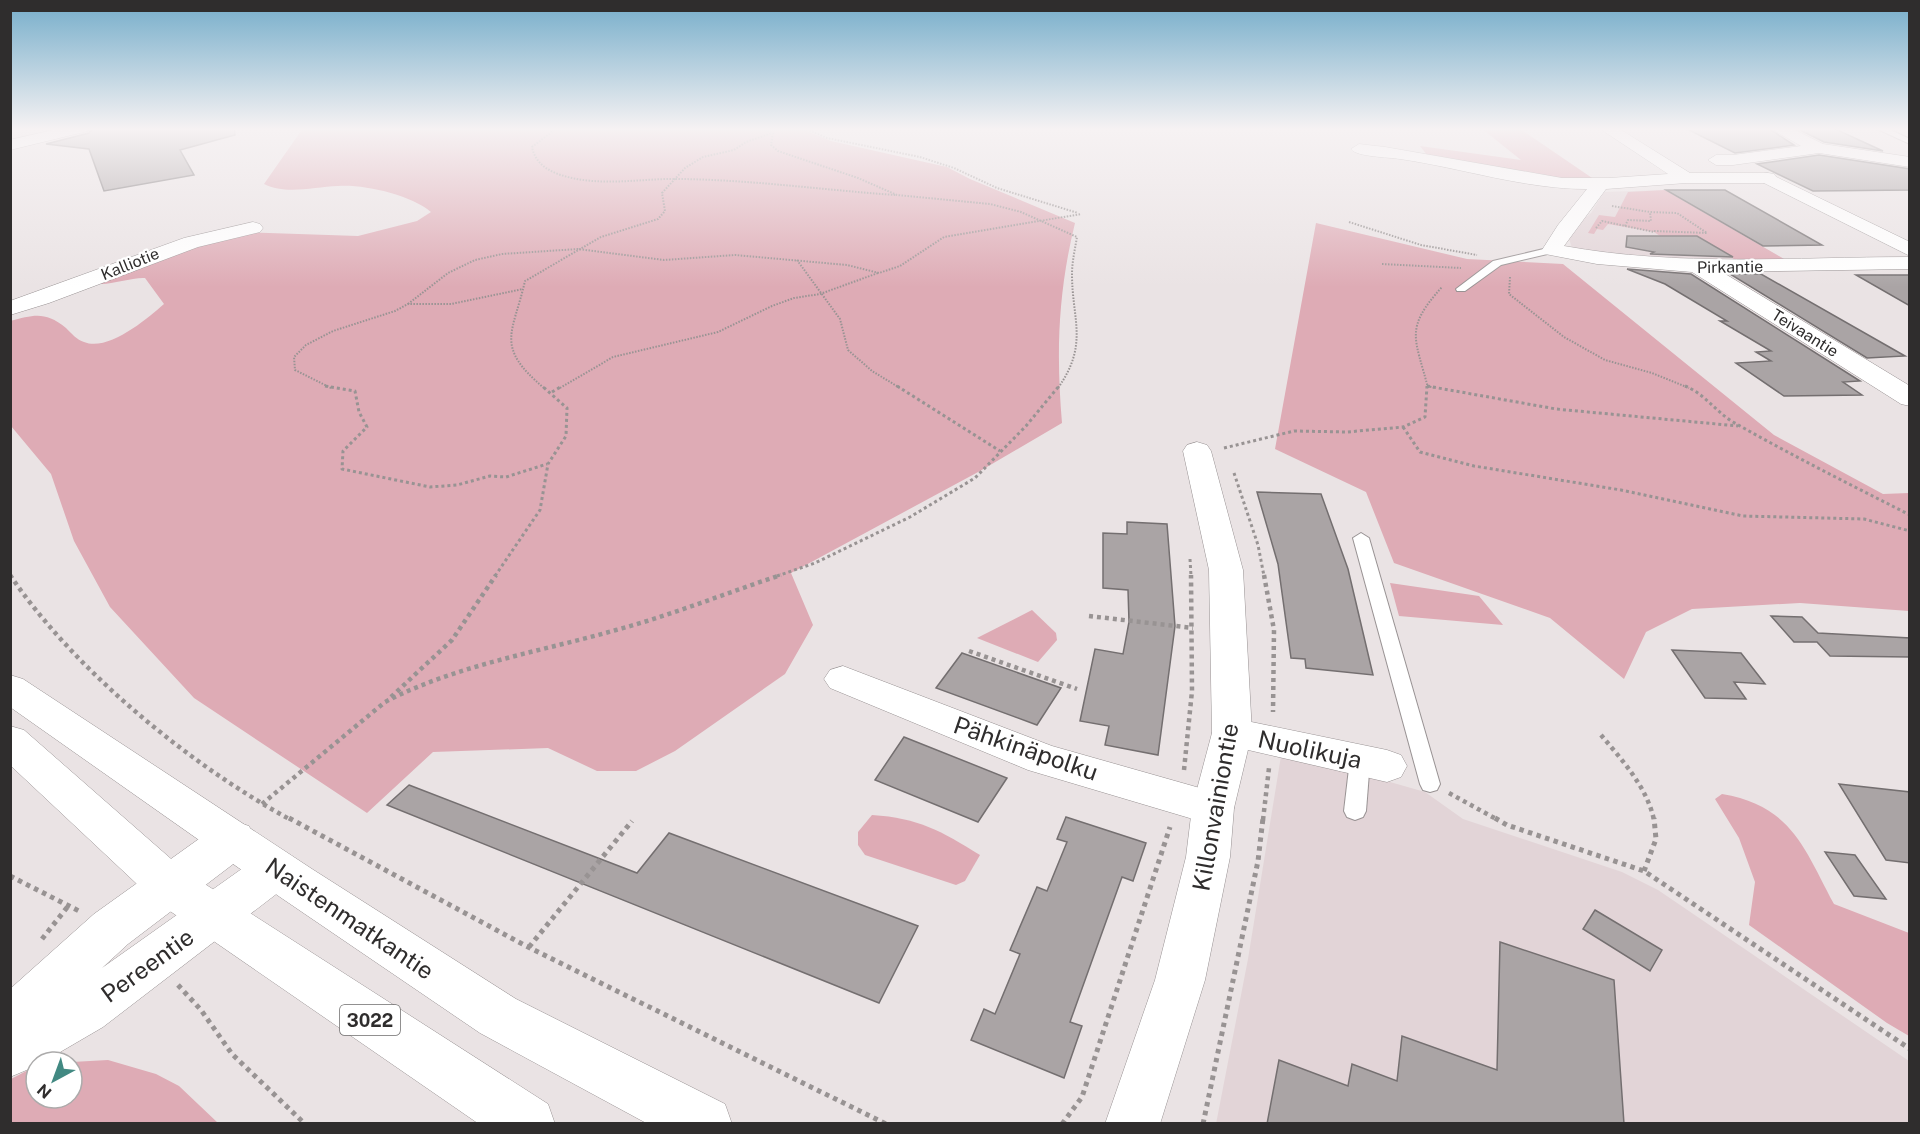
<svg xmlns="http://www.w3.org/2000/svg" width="1920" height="1134" viewBox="0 0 1920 1134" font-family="'Public Sans',sans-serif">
<rect width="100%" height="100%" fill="#eae3e4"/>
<g fill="#e2d4d7">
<path d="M1665,190L1784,259L1682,262L1625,259L1572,248L1567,232L1591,213L1604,192Z"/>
<path d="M1281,756L1306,758L1425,792L1463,819L1622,872L1658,890L1909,1061V1123L1216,1124L1248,959Z"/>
</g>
<g fill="#deabb5">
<path d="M309,128H800L831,141L947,167L970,179L1075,223C1058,292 1056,353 1062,423L980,471L791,573L813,625L785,674L675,751L636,771H597L548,748L433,752L367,813L194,698L110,607L74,541L51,474L11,426L10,321C34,315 45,311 66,328C71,333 77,340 84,342C108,352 147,319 164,304L145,278C131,277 105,287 96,283L112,275L241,232L358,236L417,221L431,212C411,195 364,184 338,186C313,187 286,195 264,184L301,131Z"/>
<path d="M1481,128H1519L1598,182L1562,180L1427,155L1420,146L1521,160Z"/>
<path d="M1665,190L1784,259H1734L1703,239L1660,236L1654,232L1608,224L1603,230L1597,229L1594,234L1588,233L1599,215L1615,217L1628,192Z"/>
<path d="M1316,223L1467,259L1563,264L1774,435L1883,494L1909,493V611L1800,603L1692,609L1646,632L1624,679L1550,618L1394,563L1366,492L1275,449Z"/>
<path d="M1390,583L1479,596L1503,625L1399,616Z"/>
<path d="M1032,610L1056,633L1057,640L1038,662L977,638Z"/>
<path d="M1722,794C1792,806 1804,848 1834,904L1909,933V1036L1887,1023L1749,925L1755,882L1739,838L1715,799Z"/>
<path d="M872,815C919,818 941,831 980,855L965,881L956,885L865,855L858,845V832Z"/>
<path d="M108,1060L156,1074L179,1086L218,1123L11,1124V1079L36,1066V1098H72V1062Z"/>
</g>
<g fill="#aaa4a5" stroke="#746f70" stroke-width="1.5">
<path d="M93,128H234L235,135L180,150L194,175L104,191L89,149L46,144L89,133Z"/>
<path d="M1685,128H1768L1794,145L1735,153Z"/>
<path d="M1796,128H1833L1883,151L1824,142Z"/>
<path d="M1819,155L1910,169V190L1813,191L1757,164Z"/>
<path d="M1666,190H1725L1822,245L1763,246Z"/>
<path d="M1627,236H1697L1733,257L1650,254L1654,252L1626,247Z"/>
<path d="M1627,269L1691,274L1860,381L1843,382L1862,395L1784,396L1736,363L1771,361L1756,352L1771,351L1720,321H1727L1665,284Z"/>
<path d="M1730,274H1761L1905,356L1867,358Z"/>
<path d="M1856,275H1910V306Z"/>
<path d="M1257,492L1321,494L1348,569L1373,675L1306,668L1305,659L1291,658L1278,564Z"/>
<path d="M1127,522L1167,524L1175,626L1158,755L1105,745L1109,726L1080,721L1095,649L1123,654L1129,622L1128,590L1103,588V533L1127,534Z"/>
<path d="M1771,616L1802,617L1818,633L1910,638V657L1830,656L1817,642H1794Z"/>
<path d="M1672,650L1741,653L1765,684L1734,682L1746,699L1705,698Z"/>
<path d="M962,653L1061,688L1037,725L936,688Z"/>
<path d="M904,737L1007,778L978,822L875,780Z"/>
<path d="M1839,784L1910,792V863L1886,860Z"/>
<path d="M409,785L637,873L669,833L918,926L879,1003L387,805Z"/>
<path d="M1066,817L1146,843L1133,881L1122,877L1070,1022L1082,1026L1064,1078L971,1040L984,1009L995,1014L1020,954L1010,950L1037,887L1047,891L1067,842L1057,839Z"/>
<path d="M1825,852L1855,855L1886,899L1854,896Z"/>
<path d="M1595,910L1662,950L1650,971L1583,929Z"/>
<path d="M1500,942L1614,980L1624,1124H1267L1279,1060L1348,1086L1352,1064L1397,1081L1402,1036L1497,1070Z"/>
</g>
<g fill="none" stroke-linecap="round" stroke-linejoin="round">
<g stroke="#989293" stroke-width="2">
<g id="service">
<path d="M1875,128H1886L1910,139V144Z"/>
<path d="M1552,247L1557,250L1556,252L1501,265L1465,291H1457L1456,289L1493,261Z"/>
<path d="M1361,533L1369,538L1440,784L1437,790L1430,792L1423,790L1420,784L1353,538Z"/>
<path d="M1360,752L1367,755L1370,760L1366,811L1363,817L1355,820L1347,817L1344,811L1350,760L1353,755Z"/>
</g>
</g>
<g stroke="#989293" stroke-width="1">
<g id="minor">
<path d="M62,128H91L88,131L10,150V140Z"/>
<path d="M1599,128H1618L1690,173H1768L1774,174L1777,178L1774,182L1768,183H1686L1606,189L1564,246C1679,267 1794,257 1910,257V269L1722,272L1910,386V406L1901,404L1692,272L1597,264L1545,254L1542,250L1558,225L1587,189C1524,189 1462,168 1400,159C1388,157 1357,157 1351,149L1359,144L1385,147L1562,178H1609L1668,174Z"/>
<path d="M1770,128H1791L1823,144L1910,157V167L1819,153L1733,165H1716L1708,160L1716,155H1733L1801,146Z"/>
<path d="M253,222L260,224L263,228L260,232L198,247L49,303L10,315V301L184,238Z"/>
<path d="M843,666L1052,746L1228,796L1234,808L1228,820L1213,825L1028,770L830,688L824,679L830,670Z"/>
<path d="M1232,718L1387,750L1401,755L1407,766L1401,777L1387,782L1218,743L1212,733L1218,723Z"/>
</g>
</g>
<g stroke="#989293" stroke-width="1">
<g id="tertiary">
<path d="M1768,173L1910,242V256L1762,182L1759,178L1762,174Z"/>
<path d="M1197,442L1207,445L1211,451L1243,570L1252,733L1234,808L1230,857L1205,980L1160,1124H1105L1155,980L1186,857L1192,808L1212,733L1209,570L1183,451L1187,445Z"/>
<path d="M233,821L249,826L255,839L249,852L128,944L102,968L260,856L276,850L292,856L299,869L292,882L103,1027L43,1062H36V1066L10,1077V989L94,914L217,826Z"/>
</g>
</g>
<g stroke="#989293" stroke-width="1">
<g id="primary">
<path d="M10,675L23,679L312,869L516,999L725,1104L732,1124H648L480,1033L280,897L10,707Z"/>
<path d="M10,726L24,730L186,872L548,1104L555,1124H479L154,900L10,765Z"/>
</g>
</g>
<g stroke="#989393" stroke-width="2" stroke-dasharray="1.5 1.5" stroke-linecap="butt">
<path d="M557,128L532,147C536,167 554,174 572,178C609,186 645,178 681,179C753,180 824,190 895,195"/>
<path d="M762,128L773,133L771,145L778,151L858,178L897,195L990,204L1021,212L1077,237C1075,249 1072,262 1072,274C1072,320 1089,344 1058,388"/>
<path d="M804,128L827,138L920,157L954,168L997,188L1078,213"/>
<path d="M1612,206L1650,212L1677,213L1707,233L1654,231"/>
<path d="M1349,222L1421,245L1477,255"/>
<path d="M1625,226L1628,220L1651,221L1650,212"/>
<path d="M1596,228L1602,221L1654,232"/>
<path d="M797,260L840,319L848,350L872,371L900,388"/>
<path d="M1382,264L1461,268"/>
<path d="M1510,277L1509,294L1564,337L1605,360L1652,373L1689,388"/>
<path d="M408,304L448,273L475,260L502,254L578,249L664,260L735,255L847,265L879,273L900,266L944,237L1081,214"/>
<path d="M1427,386L1436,388"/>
<path d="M331,388L295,370L294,357L306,345L333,331L395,311L408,304H451L523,289"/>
<path d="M544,388C494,346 513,334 525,281L601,237L658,219L665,211L662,193L685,168L703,157L734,150L746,142L772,133"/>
<path d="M560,388L613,357L718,332L772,306L794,298L820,294L878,273"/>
<path d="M1428,388C1415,337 1404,329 1442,287"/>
</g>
<g stroke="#989393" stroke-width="3" stroke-dasharray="3 3" stroke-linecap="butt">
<path d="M325,386L355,391L359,412L367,427L343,451L342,469L430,487L457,485L490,476L506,477L547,464"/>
<path d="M897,386L1000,451"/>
<path d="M1427,386L1556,409L1738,426"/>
<path d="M1685,386C1705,394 1715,411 1733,422C1791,455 1851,485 1910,515"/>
<path d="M552,392L562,386"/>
<path d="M1403,427L1420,452L1474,466L1621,490L1743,516L1864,519L1910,531"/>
<path d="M1224,448L1294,431L1347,432L1403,427L1425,417L1427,386"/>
<path d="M1234,473L1258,545L1264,576"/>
<path d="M1190,559L1191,576"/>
<path d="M10,574L11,576"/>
<path d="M495,576L540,510L548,464L566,436L567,408L542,386"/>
<path d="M777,576L815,563L910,517L975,478L1026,426L1059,386"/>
</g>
<g stroke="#989393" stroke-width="4.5" stroke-dasharray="4 4" stroke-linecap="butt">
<path d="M10,575C75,671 190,765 291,820"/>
<path d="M1264,575L1274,630L1273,712"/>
<path d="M1089,616L1193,628"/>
<path d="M969,651L1077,689"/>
<path d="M391,697L452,640L496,575"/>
<path d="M1601,735C1622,760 1647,787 1654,820"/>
<path d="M1184,770L1192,691L1191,575"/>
<path d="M1449,793L1498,820"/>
<path d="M262,804L385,702C456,665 539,652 616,630C672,615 726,593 781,575"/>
<path d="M1263,820L1269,768"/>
</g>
<g stroke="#989393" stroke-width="5" stroke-dasharray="4.5 4.5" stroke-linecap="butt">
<path d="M289,818L526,946L886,1124"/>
<path d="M1495,818L1507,825L1644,871L1910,1049"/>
<path d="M1644,871L1656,839L1654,818"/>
<path d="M10,876L79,911"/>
<path d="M42,939L69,905"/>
<path d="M529,947L632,821"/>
<path d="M178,985L201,1010L232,1054L305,1124"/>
<path d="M1062,1124L1082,1097L1170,827"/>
<path d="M1203,1124L1258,861L1263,818"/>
</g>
<use href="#service" fill="#fff" fill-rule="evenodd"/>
<use href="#minor" fill="#fff" fill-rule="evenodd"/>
<use href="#tertiary" fill="#fff" fill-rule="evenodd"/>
<use href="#primary" fill="#fff" fill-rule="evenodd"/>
</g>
<linearGradient id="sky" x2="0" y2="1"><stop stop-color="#75adca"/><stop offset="0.45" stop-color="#f6f2f3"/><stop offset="1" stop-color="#f6f2f3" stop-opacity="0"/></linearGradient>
<rect width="1920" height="287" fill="url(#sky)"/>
<g text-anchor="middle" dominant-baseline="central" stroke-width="4.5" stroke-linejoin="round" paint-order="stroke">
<g font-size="16" fill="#2f2d2d" stroke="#fff">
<text transform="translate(130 264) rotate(-22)">Kalliotie</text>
<text transform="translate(1730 267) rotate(-1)">Pirkantie</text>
<text transform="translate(1805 333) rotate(32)">Teivaantie</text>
</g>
<rect fill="#fff" stroke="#6d6c6c" stroke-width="1.5" x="340" y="1005" width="60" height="30" rx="4.5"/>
<g font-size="18" font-weight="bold" fill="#2f2d2d">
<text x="370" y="1020">3022</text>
</g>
<g font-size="24" fill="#2f2d2d" stroke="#fff">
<text transform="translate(1026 748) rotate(19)">Pähkinäpolku</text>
<text transform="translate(1310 749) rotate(12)">Nuolikuja</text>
<text transform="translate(1215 807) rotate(-80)">Killonvainiontie</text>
<text transform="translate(350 918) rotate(34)">Naistenmatkantie</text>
<text transform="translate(147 965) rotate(-36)">Pereentie</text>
</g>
</g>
<rect width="1920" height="1134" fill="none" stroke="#2f2d2d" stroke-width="24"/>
<g transform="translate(54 1080) rotate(221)"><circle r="28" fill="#ffffff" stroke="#acabab" stroke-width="1.5"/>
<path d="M0-4.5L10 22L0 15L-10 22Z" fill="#428982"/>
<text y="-9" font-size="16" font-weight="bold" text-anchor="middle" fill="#2f2d2d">N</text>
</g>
</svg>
